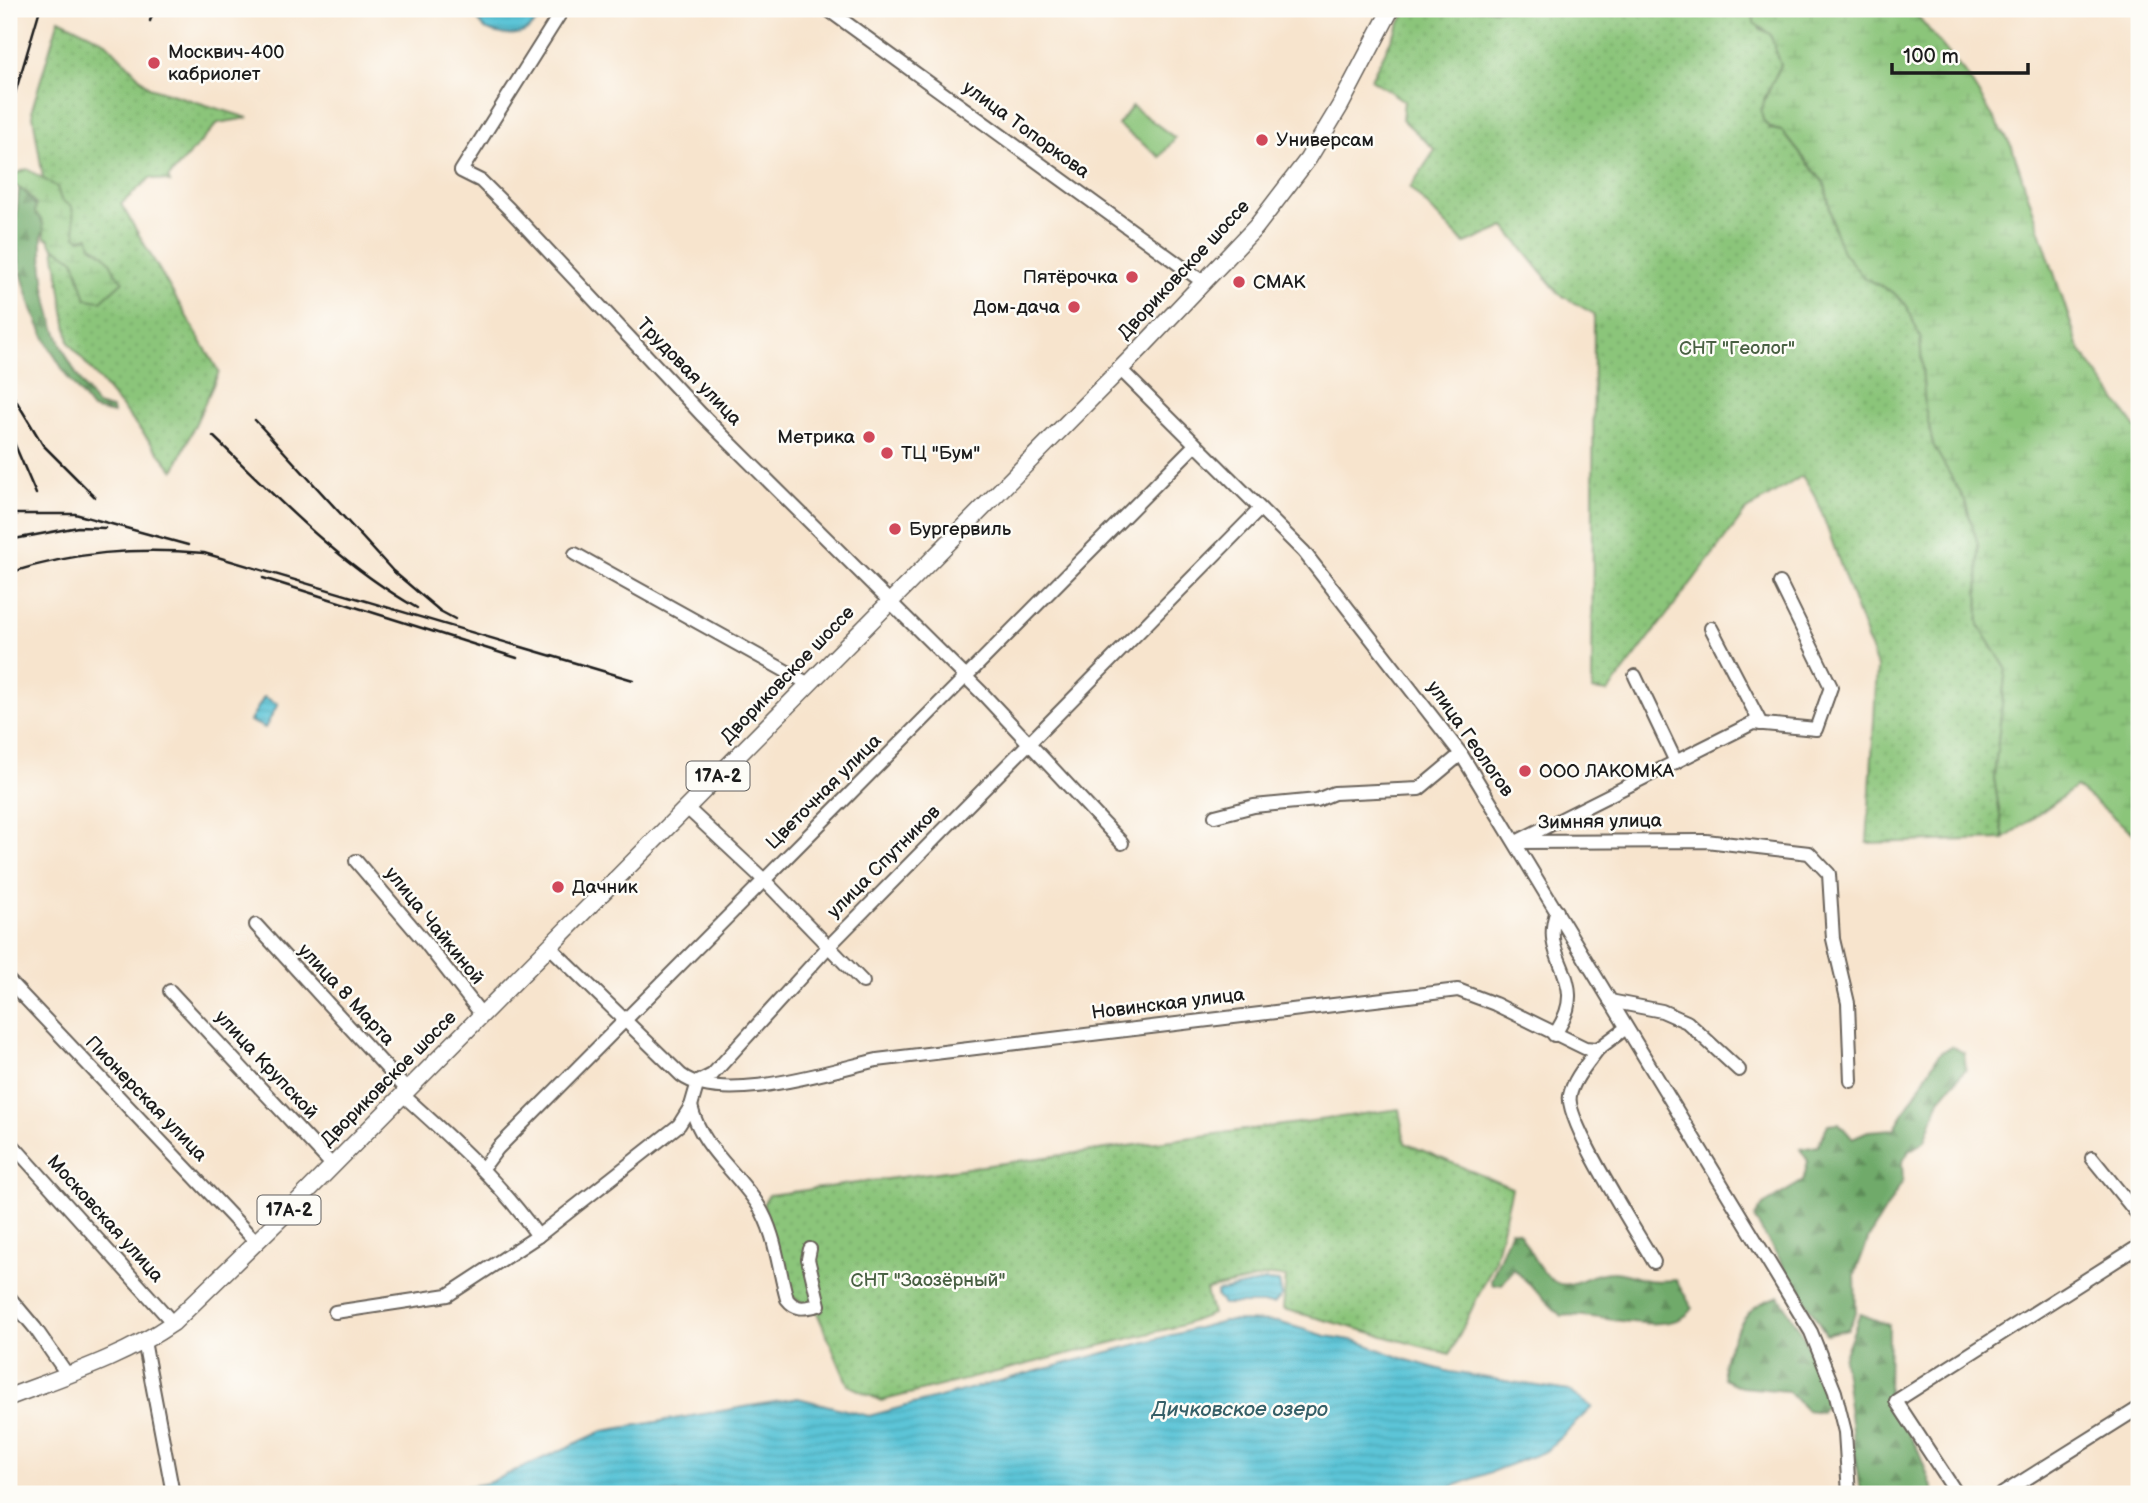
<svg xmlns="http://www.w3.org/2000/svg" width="2148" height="1503" viewBox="0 0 2148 1503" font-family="'Balsamiq Sans',sans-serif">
<defs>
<pattern id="grass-dots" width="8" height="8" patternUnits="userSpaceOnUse" patternTransform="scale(1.75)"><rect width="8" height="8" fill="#8bc57a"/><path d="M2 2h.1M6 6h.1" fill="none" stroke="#77a969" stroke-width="1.8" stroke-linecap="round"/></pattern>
<pattern id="forest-firs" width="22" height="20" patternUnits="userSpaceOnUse" patternTransform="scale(1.75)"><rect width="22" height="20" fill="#70aa6a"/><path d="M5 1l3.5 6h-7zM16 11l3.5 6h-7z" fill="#5b8a56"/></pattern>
<pattern id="wetland-marsh" width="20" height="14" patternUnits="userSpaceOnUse" patternTransform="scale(1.75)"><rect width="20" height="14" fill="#8bc57a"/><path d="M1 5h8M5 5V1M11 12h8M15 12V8" fill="none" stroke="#77a969"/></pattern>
<pattern id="water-rules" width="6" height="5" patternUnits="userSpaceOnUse" patternTransform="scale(1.75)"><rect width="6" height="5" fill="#5bc4d7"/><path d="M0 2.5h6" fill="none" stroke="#4fa8b8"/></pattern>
</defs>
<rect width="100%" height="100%" fill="#fdfcf7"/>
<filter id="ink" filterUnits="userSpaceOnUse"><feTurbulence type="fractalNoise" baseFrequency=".0143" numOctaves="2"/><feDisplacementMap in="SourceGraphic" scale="14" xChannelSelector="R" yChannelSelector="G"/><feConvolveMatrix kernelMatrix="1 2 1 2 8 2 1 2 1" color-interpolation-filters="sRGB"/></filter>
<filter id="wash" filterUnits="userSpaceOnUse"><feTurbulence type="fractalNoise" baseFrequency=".00686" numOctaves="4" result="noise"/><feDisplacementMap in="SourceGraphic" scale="28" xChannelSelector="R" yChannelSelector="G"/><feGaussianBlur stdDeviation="1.57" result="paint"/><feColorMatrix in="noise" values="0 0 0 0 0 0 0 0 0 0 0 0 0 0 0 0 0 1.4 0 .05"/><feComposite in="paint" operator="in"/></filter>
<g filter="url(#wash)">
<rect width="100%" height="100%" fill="#f7e4cd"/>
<g fill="url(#grass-dots)" stroke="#54704b" stroke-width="2">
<path d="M1407,9H1763L1754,15L1760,29L1770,33L1781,65L1764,99L1770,129L1782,131L1825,184L1834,229L1864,278L1893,292L1907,306L1920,337L1925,407L1933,444L1965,501L1978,544L1979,625L2006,668L1994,778L2004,839L1867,843L1877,667L1816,497L1802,476L1746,511L1608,692L1592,690L1594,314L1559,294L1505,227L1465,244L1410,188L1435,150L1402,119L1404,101L1371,79Z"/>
<path d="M59,19L106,42L149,87L248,118L218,123L168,178L170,182L150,178L121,204L219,372L174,471L69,343L32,109Z"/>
<path d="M1399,1109L1405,1143L1512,1188L1494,1263L1450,1354L1283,1309L1286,1277L1273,1275L1206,1290L1212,1314L1183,1325L881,1401L848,1385L816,1310L791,1296L763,1204L769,1195Z"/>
</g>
<g fill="url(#forest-firs)" stroke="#466343" stroke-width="2">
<path d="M19,188C35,197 39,214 45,230L42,234C40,300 57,352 97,405L112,409L113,414L92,409L68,378L48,345L32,309L21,272L15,234Z"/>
<path d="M1952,1046L1964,1053L1966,1069L1940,1099L1925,1141L1909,1151L1902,1163L1903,1181L1869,1237L1855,1274L1856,1313L1848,1329L1826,1334L1754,1218L1763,1205L1803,1181L1808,1161L1800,1149L1818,1146L1828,1124L1839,1123L1852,1138L1868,1131L1894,1129L1939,1054Z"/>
<path d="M1511,1230L1519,1232C1529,1248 1546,1290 1569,1284C1584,1281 1595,1272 1611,1272C1625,1271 1635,1279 1648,1280C1657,1282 1667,1280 1676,1280L1693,1308C1672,1341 1592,1310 1561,1316L1514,1269L1502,1284L1493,1285L1491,1280Z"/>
<path d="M1779,1296L1804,1337L1827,1400L1821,1412L1806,1410L1788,1391L1741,1387L1724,1379C1718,1359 1741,1316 1758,1305C1764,1301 1773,1299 1779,1296Z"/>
<path d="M1860,1314L1889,1325L1888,1397L1917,1448L1935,1494H1860L1843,1359Z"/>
</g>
<g fill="url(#wetland-marsh)" stroke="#54704b" stroke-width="2">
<path d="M1763,9H1912L1968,77L2012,147L2079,348L2139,432V838L2076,787L2004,839L1994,778L2006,668L1979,625L1978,544L1965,501L1933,445L1925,407L1920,337L1907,306L1893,292L1864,278L1843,252L1834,229L1825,184L1782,131C1742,125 1772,87 1781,65L1770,34L1754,23V15Z"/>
<path d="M27,169L57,187L61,200L72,207L76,236L80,239L89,237L91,246C119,261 106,268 123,281L101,301L86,299L74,260L52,246L49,239L45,238L42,220L35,213L36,204L27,193L11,183L13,175Z"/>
</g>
<path fill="#8bc57a" stroke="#54704b" stroke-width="2" d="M1132,106L1175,138L1160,157L1118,125Z"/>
<g fill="url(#water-rules)" stroke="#3c707a" stroke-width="2">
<path d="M470,9H544C532,36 512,40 485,29Z"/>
<path d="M264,697L278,704L265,728L250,721Z"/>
<path d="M1266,1281L1279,1282L1282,1296L1274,1304H1223L1217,1297V1292Z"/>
<path d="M1224,1321L1278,1322L1326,1336L1357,1341L1407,1360L1450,1372L1569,1391L1592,1407L1546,1451L1433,1494H426L488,1483L603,1431L798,1398L869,1416Z"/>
</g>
</g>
<g filter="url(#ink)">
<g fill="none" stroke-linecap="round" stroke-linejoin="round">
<g stroke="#69625a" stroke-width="16">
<g id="minor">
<path d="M563,9L461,171L481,181L509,209L701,414L984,695L1122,843"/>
<path d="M827,9L1203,282"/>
<path d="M2138,9L2139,12"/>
<path d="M1119,368L1304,552L1461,754L1811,1332L1835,1392L1845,1432L1849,1494"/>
<path d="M575,554L809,684"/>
<path d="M1780,583L1831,687L1816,729L1753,723L1516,842L1706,841L1809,853L1829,874L1833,939L1848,1003L1851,1081"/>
<path d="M1711,628L1761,724"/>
<path d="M1635,676L1676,762"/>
<path d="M687,808L763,879L863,982"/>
<path d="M1215,816L1254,806L1317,800L1334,793L1419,789L1461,754"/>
<path d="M356,861L425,942L482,1015"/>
<path d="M256,925L407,1090"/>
<path d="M550,947L681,1075C722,1106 829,1071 877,1060L1458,990L1495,1004L1585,1048L1598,1049L1626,1028"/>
<path d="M9,981L256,1242"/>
<path d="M170,991L333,1166"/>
<path d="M1610,1001L1662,1011L1687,1022L1739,1070"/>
<path d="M1554,1035C1595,978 1537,962 1557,911"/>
<path d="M1598,1049C1588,1063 1574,1078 1570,1095C1564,1120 1638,1234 1654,1262"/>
<path d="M403,1095C452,1139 500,1182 538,1236"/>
<path d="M691,1106C700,1146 736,1171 758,1205C776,1233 778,1268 787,1299C796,1311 805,1308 819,1305L808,1259L810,1249"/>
<path d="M9,1141L173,1323"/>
<path d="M2092,1158L2139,1216"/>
<path d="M483,1168L498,1148C730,913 964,681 1195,445"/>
<path d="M9,1297L35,1328L67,1374"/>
<path d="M335,1312L448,1295L538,1236L679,1125L691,1106L698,1082L712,1075L829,946L1260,509"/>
<path d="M144,1341L173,1494"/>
<path d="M1957,1494L1896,1401L2139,1246"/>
<path d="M2002,1494L2139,1408"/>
</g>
</g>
<g stroke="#69625a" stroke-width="19">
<path id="major" d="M9,1397C64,1376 124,1357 173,1323L285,1214L1142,347L1256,227L1308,159L1340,106L1391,9"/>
</g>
<use href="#minor" stroke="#fff" stroke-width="12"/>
<use href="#major" stroke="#fff" stroke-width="16"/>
<g stroke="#1c1c1c" stroke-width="2.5">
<path d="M150,21L154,9"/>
<path d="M9,114L40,9"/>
<path d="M9,389L43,445L95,497"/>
<path d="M255,420L393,571L440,611L455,619"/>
<path d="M9,431L36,494"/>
<path d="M213,436C277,498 339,564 417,608"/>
<path d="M9,514H75L188,545"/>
<path d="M9,540L78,527L105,528"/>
<path d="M9,573C74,552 135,547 204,553L633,680"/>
<path d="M263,578L517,658"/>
</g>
</g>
</g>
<g fill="#d1495b" stroke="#fdfcf7" stroke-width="2.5">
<circle cx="154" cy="63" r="7"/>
<circle cx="1262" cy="140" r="7"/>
<circle cx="1132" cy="277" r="7"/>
<circle cx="1239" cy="282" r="7"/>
<circle cx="1074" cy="307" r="7"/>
<circle cx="869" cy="437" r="7"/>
<circle cx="887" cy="453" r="7"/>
<circle cx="895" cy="529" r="7"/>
<circle cx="1525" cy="771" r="7"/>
<circle cx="558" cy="887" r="7"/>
</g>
<g text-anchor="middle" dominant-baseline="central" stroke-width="5" stroke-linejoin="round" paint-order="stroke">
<g fill="#fdfcf7" stroke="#605f5e" stroke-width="2">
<rect x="686.5" y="761.5" width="63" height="29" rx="5"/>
<rect x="257.5" y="1195.5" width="63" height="29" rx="5"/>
</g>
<g font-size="18" font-weight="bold" fill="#1c1c1c">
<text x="718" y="776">17А-2</text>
<text x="289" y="1210">17А-2</text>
</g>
<g font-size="19" fill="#1c1c1c" stroke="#fdfcf7" text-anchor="start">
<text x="168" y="52">Москвич-400<tspan x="168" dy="22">кабриолет</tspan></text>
<text x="1276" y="140">Универсам</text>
<text x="1118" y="277" text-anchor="end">Пятёрочка</text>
<text x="1253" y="282">СМАК</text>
<text x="1060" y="307" text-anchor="end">Дом-дача</text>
<text x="855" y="437" text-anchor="end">Метрика</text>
<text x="901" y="453">ТЦ "Бум"</text>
<text x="909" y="529">Бургервиль</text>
<text x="1539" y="771">ООО ЛАКОМКА</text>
<text x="572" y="887">Дачник</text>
</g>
<g font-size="19" fill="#1c1c1c" stroke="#fdfcf7">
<text transform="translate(1026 130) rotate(36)">улица Топоркова</text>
<text transform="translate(1184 270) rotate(-47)">Двориковское шоссе</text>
<text transform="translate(689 372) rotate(46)">Трудовая улица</text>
<text transform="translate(788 675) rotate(-46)">Двориковское шоссе</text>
<text transform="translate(1470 739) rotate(55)">улица Геологов</text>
<text transform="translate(824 792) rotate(-45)">Цветочная улица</text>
<text transform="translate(1600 822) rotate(-1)">Зимняя улица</text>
<text transform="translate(884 862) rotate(-45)">улица Спутников</text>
<text transform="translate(434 926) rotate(51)">улица Чайкиной</text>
<text transform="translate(346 995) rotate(47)">улица 8 Марта</text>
<text transform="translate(1168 1004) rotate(-7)">Новинская улица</text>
<text transform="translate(266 1065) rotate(47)">улица Крупской</text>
<text transform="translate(389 1079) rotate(-45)">Двориковское шоссе</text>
<text transform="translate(146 1099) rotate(46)">Пионерская улица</text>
<text transform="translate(105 1219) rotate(48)">Московская улица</text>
</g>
<g font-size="19" fill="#486042" stroke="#fdfcf7">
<text x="1737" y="348">СНТ "Геолог"</text>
<text x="928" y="1280">СНТ "Заозёрный"</text>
</g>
<g font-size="21" font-style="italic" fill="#355f67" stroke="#fdfcf7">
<text x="1240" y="1409">Дичковское озеро</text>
</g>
</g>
<rect width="2148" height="1503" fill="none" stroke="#fdfcf7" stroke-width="35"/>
<path d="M1892 63v10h136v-10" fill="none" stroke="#1c1c1c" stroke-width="3.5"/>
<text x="1903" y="63" font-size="21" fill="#1c1c1c" stroke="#fdfcf7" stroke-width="5" paint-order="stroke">100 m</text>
</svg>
